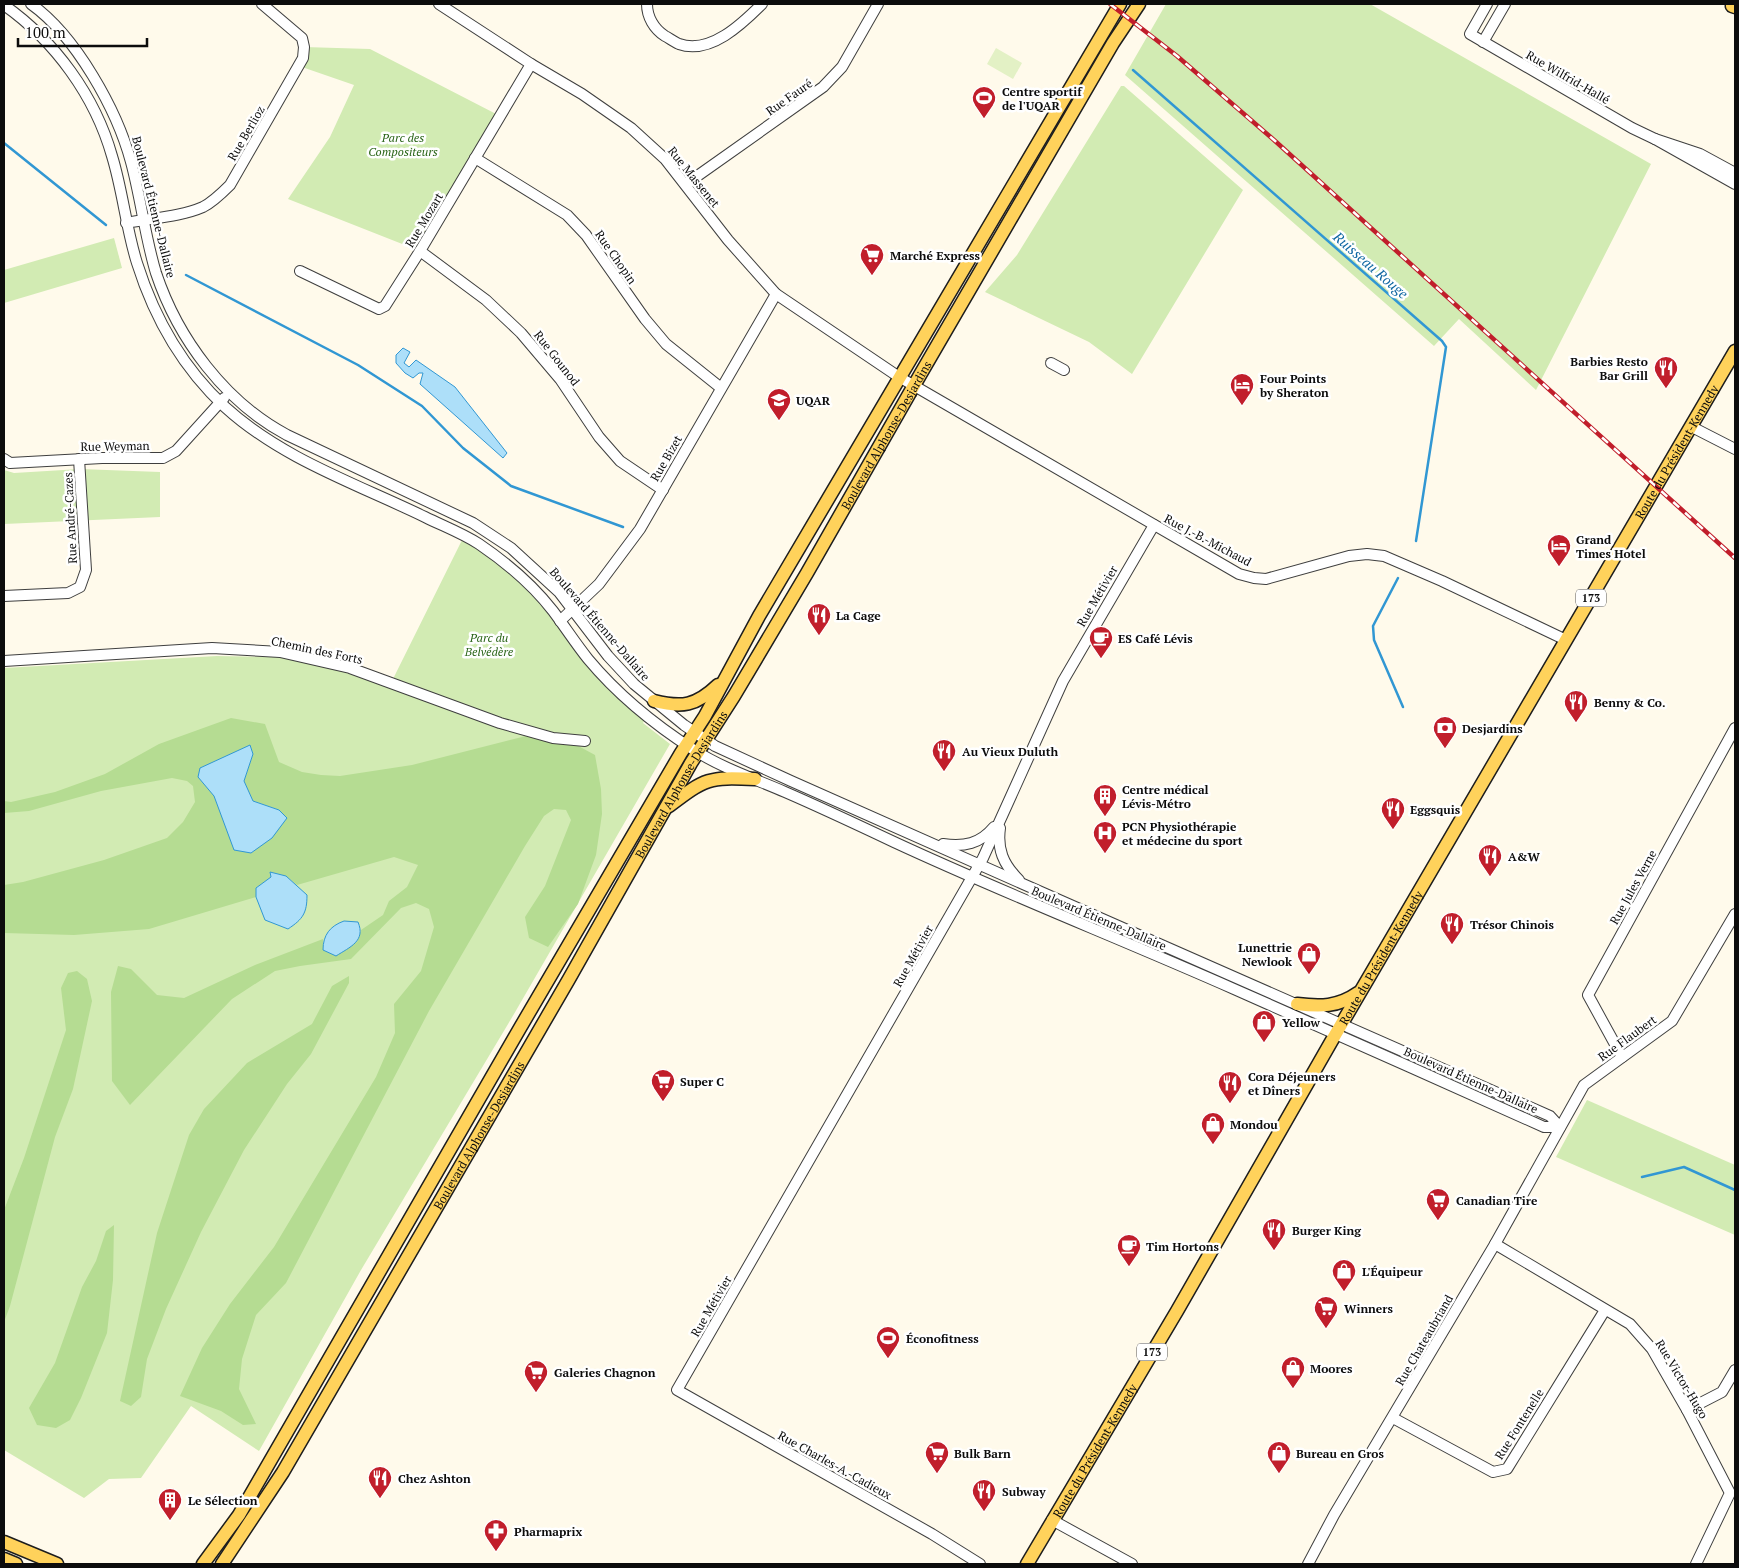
<svg xmlns="http://www.w3.org/2000/svg" width="1739" height="1568" viewBox="0 0 1739 1568" font-family="'PT Serif',serif">
<rect width="100%" height="100%" fill="#fffaeb"/>
<g fill="#d2ebb3">
<path d="M1166,4H1370L1651,164L1536,390L1459,319L1434,346L1125,75Z"/>
<path d="M304,47L370,49L500,116L420,251L288,199L330,137L354,85L299,66Z"/>
<path d="M1121,86H1124L1243,190L1132,374L1089,342L985,292L1017,255Z"/>
<path d="M114,238L122,268L4,303V270Z"/>
<path d="M80,469L160,472V517L4,524V470L14,473Z"/>
<path d="M464,536L516,571L588,659L647,715L643,723L670,744L514,1014L361,1270L259,1451L191,1406L141,1478L109,1479L84,1498L4,1450V668L217,656L279,657L350,668L391,683Z"/>
<path d="M1587,1100L1735,1165V1235L1556,1157Z"/>
</g>
<g fill="#b5dc92" fill-rule="evenodd">
<path d="M231,718L265,724L279,762L302,772L321,775L340,776L412,765L530,735L569,741L595,755L601,789L602,814L596,855L578,904L548,947L529,938L525,917L545,886L571,820L566,810L554,809L544,816L525,846L429,1011L286,1283L256,1315L242,1359L239,1389L256,1424L243,1425L221,1411L180,1396L202,1348L230,1304L274,1247L376,1077L395,1033L394,1004L421,971L434,927L429,909L416,903L401,908L351,959L300,966L275,971L232,999L130,1105L112,1081L111,992L118,966L131,969L157,995L184,998L255,965L323,939V950L357,942L361,930L383,915L389,901L407,887L418,865L394,857L297,885L286,876L270,872L271,877L256,888V897L149,929L74,935L4,933V885L23,882L104,860L167,838L183,822L195,802L193,786L187,781L172,778L101,791L29,811L4,813V801L11,802L55,792L105,774L159,744ZM253,754L244,781L253,801L279,810L235,850L214,796Z"/>
<path d="M77,971L87,979L92,1001L73,1089L55,1137L10,1306L4,1322V1210L24,1158L66,1030L61,988L68,973Z"/>
<path d="M349,976V983L311,1054L287,1084L244,1150L201,1232L166,1309L147,1359L141,1397L131,1406L120,1401L157,1233L189,1135L204,1109L247,1063L312,1024L332,986Z"/>
<path d="M114,1225L113,1280L107,1333L81,1398L70,1420L56,1428L37,1425L29,1408L55,1363L82,1287L96,1261L106,1231Z"/>
</g>
<path fill="#e3f1c5" d="M996,48L1022,63L1013,79L987,64Z"/>
<g fill="#addff9" stroke="#3197d3">
<path d="M403,348L410,352L404,363L409,367L416,360L455,387L507,453L503,458L420,384L423,373H419L413,378L405,373L396,363V355Z"/>
<path d="M250,745L253,754L244,781L253,801L279,810L287,818L272,838L251,853L234,850L214,796L198,777L200,768Z"/>
<path d="M270,872L286,876L307,895C307,913 303,919 288,929L265,920L256,897V888L271,877Z"/>
<path d="M344,921L358,922C366,941 350,947 336,956L323,950C323,935 330,926 344,921Z"/>
</g>
<g fill="none" stroke-linecap="round" stroke-linejoin="round">
<g stroke="#3197d3" stroke-width="2.5">
<path d="M1133,70L1442,341L1446,347L1416,541"/>
<path d="M4,143L106,225"/>
<path d="M186,275L358,365L422,406L463,448L511,486L623,527"/>
<path d="M1398,578L1373,626L1374,640L1403,707"/>
<path d="M1642,1177L1684,1167L1735,1190"/>
</g>
<g stroke="#3f3f3f" stroke-width="12">
<g id="minor">
<path d="M31,4C76,36 117,110 131,162C141,199 145,237 156,273C178,339 225,402 287,435L473,523L511,548L559,592L608,656L634,684L684,725L715,746L791,781L1023,884L1550,1116L1560,1127"/>
<path d="M439,4L531,64L582,94L631,128L665,159L728,240L776,294L899,377L1239,574L1254,578L1266,579L1349,556L1367,554L1384,556L1442,581L1566,640"/>
<path d="M647,4C647,17 654,29 665,36C669,38 674,42 679,44C710,55 742,24 762,4"/>
<path d="M1487,4L1470,34L1632,128L1655,139"/>
<path d="M4,5C55,41 95,96 112,156C123,192 126,228 137,263C154,317 183,368 225,407C282,459 357,484 425,517C443,526 462,533 479,544C507,563 532,584 553,611C565,627 576,644 588,659C618,695 655,725 694,750C722,768 755,779 785,792C822,808 858,825 894,842C1006,894 1121,939 1234,989C1337,1034 1441,1081 1544,1127H1560"/>
<path d="M1483,42L1505,4"/>
<path d="M475,158L567,215L586,235L645,319L666,344L721,388"/>
<path d="M1735,173L1700,154L1655,139L1735,184"/>
<path d="M686,184L823,87L842,67L878,4"/>
<path d="M126,223C151,218 180,217 203,207C213,202 222,193 230,185L303,58L304,47L302,38L262,4"/>
<path d="M420,251L486,300L521,333L560,379L599,437L620,461L663,490"/>
<path d="M300,271L379,309L385,306L420,251L531,64"/>
<path d="M1051,363L1064,370"/>
<path d="M1692,427L1735,449"/>
<path d="M4,459L10,463L102,458H163L176,451L224,398"/>
<path d="M4,596L68,593L80,587L86,570L79,459"/>
<path d="M560,621L599,584L640,529L776,294"/>
<path d="M4,661L212,648L280,652L350,668L500,723L553,738L585,741"/>
<path d="M1000,828C997,849 1003,864 1019,880"/>
<path d="M943,844C964,847 980,844 994,827"/>
<path d="M1622,1057L1588,995L1735,728"/>
<path d="M1495,1244L1630,1324L1652,1349L1687,1410L1730,1493L1696,1564"/>
<path d="M1687,1410L1722,1392L1735,1370"/>
<path d="M1393,1418L1493,1472L1507,1469L1605,1310"/>
<path d="M1052,1520L1132,1564"/>
<path d="M980,1564L932,1534L677,1390L983,858L1063,681L1154,525"/>
<path d="M1308,1564L1334,1515L1495,1244L1584,1085L1672,1021L1735,914"/>
</g>
</g>
<g stroke="#1d1d1d" stroke-width="15">
<g id="major">
<path d="M1732,6L1735,7"/>
<path d="M654,701C682,708 696,706 718,685"/>
<path d="M669,806C706,778 708,777 755,779"/>
<path d="M1297,1004C1320,1007 1338,1007 1358,993"/>
<path d="M4,1542L57,1564"/>
<path d="M4,1559L16,1564"/>
<path d="M203,1564L239,1515L520,1028L681,753L705,716L759,616L1120,4"/>
<path id="s1" d="M222,1564L283,1472L569,979L691,763L734,696L807,573L920,375L1113,43L1139,4"/>
<path id="s2" d="M1027,1564L1177,1311L1331,1042L1735,351"/>
</g>
</g>
<use href="#minor" stroke="#fff" stroke-width="10"/>
<use href="#major" stroke="#ffd25b" stroke-width="12"/>
<g stroke="#c11e2b" stroke-width="4.5">
<path id="rail" d="M1110,4L1177,56L1274,140L1735,558"/>
</g>
<use href="#rail" stroke="#fff" stroke-width="2.5" stroke-dasharray="8" stroke-linecap="butt"/>
</g>
<defs>
<g id="stadium-pin" transform="scale(1.25)"><path d="M0 17L-7.5 6A9.5 9.5 0 1 1 7.5 6Z" fill="#c11e2b" stroke="#fff"/><path d="M0-5a6.5 5 0 1 0 0 10a6.5 5 0 1 0 0-10ZM-3.5-1.8h7v3.6h-7Z" fill="#fff"/></g>
<g id="supermarket-pin" transform="scale(1.25)"><path d="M0 17L-7.5 6A9.5 9.5 0 1 1 7.5 6Z" fill="#c11e2b" stroke="#fff"/><path d="M-6-5.5h2.5l.6 2H6L4.5 2H-2.5L-4.4-4H-6ZM-1.5 3.2a1.3 1.3 0 1 0 .1 0ZM3 3.2a1.3 1.3 0 1 0 .1 0Z" fill="#fff"/></g>
<g id="restaurant-pin" transform="scale(1.25)"><path d="M0 17L-7.5 6A9.5 9.5 0 1 1 7.5 6Z" fill="#c11e2b" stroke="#fff"/><path d="M-5-6h1v4h1v-4h1v4h1v-4h1v5L-1.5 .5V6h-2V.5L-5-1ZM5-6V6H3V1.5H1.5Q1.5-4 5-6Z" fill="#fff"/></g>
<g id="hotel-pin" transform="scale(1.25)"><path d="M0 17L-7.5 6A9.5 9.5 0 1 1 7.5 6Z" fill="#c11e2b" stroke="#fff"/><path d="M-6-4.5h1.5V1H6V5H4.5V3h-9V5H-6ZM-4 0a1.8 1.8 0 1 1 3.6 0ZM.5 0V-2.5h3Q6-2.5 6 0Z" fill="#fff"/></g>
<g id="university-pin" transform="scale(1.25)"><path d="M0 17L-7.5 6A9.5 9.5 0 1 1 7.5 6Z" fill="#c11e2b" stroke="#fff"/><path d="M0-5L7-2L0 1L-7-2ZM-4 1L0 2.5L4 1V4Q0 6-4 4Z" fill="#fff"/></g>
<g id="cafe-pin" transform="scale(1.25)"><path d="M0 17L-7.5 6A9.5 9.5 0 1 1 7.5 6Z" fill="#c11e2b" stroke="#fff"/><path d="M-5.5-4.5H6V0H3Q3 3.5 0 3.5H-2.5Q-5.5 3.5-5.5 0ZM3-3.2v2h1.7v-2ZM-6 4.5H4V6H-6Z" fill="#fff"/></g>
<g id="bank-pin" transform="scale(1.25)"><path d="M0 17L-7.5 6A9.5 9.5 0 1 1 7.5 6Z" fill="#c11e2b" stroke="#fff"/><path d="M-6-4H6V4H-6ZM0-2.3a2.3 2.3 0 1 0 0 4.6a2.3 2.3 0 1 0 0-4.6Z" fill="#fff"/></g>
<g id="building-pin" transform="scale(1.25)"><path d="M0 17L-7.5 6A9.5 9.5 0 1 1 7.5 6Z" fill="#c11e2b" stroke="#fff"/><path d="M-4-6H4V6H1V3H-1V6H-4ZM-2.5-4.3h1.7v1.8h-1.7ZM.8-4.3h1.7v1.8H.8ZM-2.5-1h1.7V.8h-1.7ZM.8-1h1.7V.8H.8Z" fill="#fff"/></g>
<g id="hospital-pin" transform="scale(1.25)"><path d="M0 17L-7.5 6A9.5 9.5 0 1 1 7.5 6Z" fill="#c11e2b" stroke="#fff"/><path d="M-5-5h3v3.5h4V-5h3V5h-3V1.5h-4V5h-3Z" fill="#fff"/></g>
<g id="shop-pin" transform="scale(1.25)"><path d="M0 17L-7.5 6A9.5 9.5 0 1 1 7.5 6Z" fill="#c11e2b" stroke="#fff"/><path d="M-5-2.5h2.3a2.7 3.5 0 0 1 5.4 0H5L5.5 6h-11ZM-1.5-2.5h3a1.5 2.3 0 0 0-3 0Z" fill="#fff"/></g>
<g id="pharmacy-pin" transform="scale(1.25)"><path d="M0 17L-7.5 6A9.5 9.5 0 1 1 7.5 6Z" fill="#c11e2b" stroke="#fff"/><path d="M-2-6h4v4h4v4h-4v4h-4v-4h-4v-4h4Z" fill="#fff"/></g>
</defs>
<g fill-rule="evenodd">
<use href="#stadium-pin" x="984" y="98"/>
<use href="#supermarket-pin" x="872" y="255"/>
<use href="#restaurant-pin" x="1666" y="368"/>
<use href="#hotel-pin" x="1242" y="385"/>
<use href="#university-pin" x="779" y="400"/>
<use href="#hotel-pin" x="1559" y="546"/>
<use href="#restaurant-pin" x="819" y="615"/>
<use href="#cafe-pin" x="1101" y="638"/>
<use href="#restaurant-pin" x="1576" y="702"/>
<use href="#bank-pin" x="1445" y="728"/>
<use href="#restaurant-pin" x="944" y="751"/>
<use href="#building-pin" x="1105" y="796"/>
<use href="#restaurant-pin" x="1393" y="809"/>
<use href="#hospital-pin" x="1105" y="833"/>
<use href="#restaurant-pin" x="1490" y="856"/>
<use href="#restaurant-pin" x="1452" y="924"/>
<use href="#shop-pin" x="1309" y="954"/>
<use href="#shop-pin" x="1264" y="1022"/>
<use href="#supermarket-pin" x="663" y="1081"/>
<use href="#restaurant-pin" x="1230" y="1083"/>
<use href="#shop-pin" x="1213" y="1124"/>
<use href="#supermarket-pin" x="1438" y="1200"/>
<use href="#restaurant-pin" x="1274" y="1230"/>
<use href="#cafe-pin" x="1129" y="1246"/>
<use href="#shop-pin" x="1344" y="1271"/>
<use href="#supermarket-pin" x="1326" y="1308"/>
<use href="#stadium-pin" x="888" y="1338"/>
<use href="#shop-pin" x="1293" y="1368"/>
<use href="#supermarket-pin" x="536" y="1372"/>
<use href="#supermarket-pin" x="937" y="1453"/>
<use href="#shop-pin" x="1279" y="1453"/>
<use href="#restaurant-pin" x="380" y="1478"/>
<use href="#restaurant-pin" x="984" y="1491"/>
<use href="#building-pin" x="170" y="1500"/>
<use href="#pharmacy-pin" x="496" y="1531"/>
</g>
<g text-anchor="middle" dominant-baseline="central" stroke-width="5" stroke-linejoin="round" paint-order="stroke">
<g fill="#fff" stroke="#555" stroke-width="1">
<rect x="1576" y="589.5" width="30" height="17" rx="4"/>
<rect x="1137" y="1343.5" width="30" height="17" rx="4"/>
</g>
<g font-size="11" font-weight="bold" fill="#0c0c0c">
<text x="1591" y="598">173</text>
<text x="1152" y="1352">173</text>
</g>
<g font-size="12" fill="#0c0c0c" stroke="#fff">
<text transform="translate(1568 77) rotate(30)">Rue Wilfrid-Hallé</text>
<text transform="translate(789 97) rotate(-35)">Rue Fauré</text>
<text transform="translate(246 133) rotate(-60)">Rue Berlioz</text>
<text transform="translate(694 177) rotate(51)">Rue Massenet</text>
<text transform="translate(154 207) rotate(76)">Boulevard Étienne-Dallaire</text>
<text transform="translate(424 220) rotate(-59)">Rue Mozart</text>
<text transform="translate(616 257) rotate(55)">Rue Chopin</text>
<text transform="translate(557 358) rotate(52)">Rue Gounod</text>
<text stroke="none"><textPath href="#s1" startOffset="1310">Boulevard Alphonse-Desjardins</textPath></text>
<text transform="translate(115 446) rotate(-1)">Rue Weyman</text>
<text stroke="none"><textPath href="#s2" startOffset="1288">Route du Président-Kennedy</textPath></text>
<text transform="translate(666 458) rotate(-60)">Rue Bizet</text>
<text transform="translate(70 518) rotate(-93)">Rue André-Cazes</text>
<text transform="translate(1208 540) rotate(28)">Rue J.-B.-Michaud</text>
<text transform="translate(1097 596) rotate(-60)">Rue Métivier</text>
<text transform="translate(600 624) rotate(49)">Boulevard Étienne-Dallaire</text>
<text transform="translate(317 650) rotate(12)">Chemin des Forts</text>
<text stroke="none"><textPath href="#s1" startOffset="905">Boulevard Alphonse-Desjardins</textPath></text>
<text transform="translate(1633 887) rotate(-61)">Rue Jules Verne</text>
<text transform="translate(1099 918) rotate(23)">Boulevard Étienne-Dallaire</text>
<text transform="translate(913 956) rotate(-61)">Rue Métivier</text>
<text stroke="none"><textPath href="#s2" startOffset="702">Route du Président-Kennedy</textPath></text>
<text transform="translate(1627 1038) rotate(-36)">Rue Flaubert</text>
<text transform="translate(1471 1080) rotate(24)">Boulevard Étienne-Dallaire</text>
<text stroke="none"><textPath href="#s1" startOffset="500">Boulevard Alphonse-Desjardins</textPath></text>
<text transform="translate(711 1306) rotate(-60)">Rue Métivier</text>
<text transform="translate(1424 1340) rotate(-60)">Rue Chateaubriand</text>
<text transform="translate(1682 1379) rotate(59)">Rue Victor-Hugo</text>
<text transform="translate(1519 1424) rotate(-58)">Rue Fontenelle</text>
<text stroke="none"><textPath href="#s2" startOffset="132">Route du Président-Kennedy</textPath></text>
<text transform="translate(835 1465) rotate(29)">Rue Charles-A.-Cadieux</text>
</g>
<g font-size="12" font-weight="bold" fill="#0c0c0c" stroke="#fff" text-anchor="start">
<text x="1002" y="91">Centre sportif<tspan x="1002" dy="14">de l'UQAR</tspan></text>
<text x="890" y="255">Marché Express</text>
<text x="1648" y="361" text-anchor="end">Barbies Resto<tspan x="1648" dy="14">Bar Grill</tspan></text>
<text x="1260" y="378">Four Points<tspan x="1260" dy="14">by Sheraton</tspan></text>
<text x="796" y="400">UQAR</text>
<text x="1576" y="539">Grand<tspan x="1576" dy="14">Times Hotel</tspan></text>
<text x="836" y="615">La Cage</text>
<text x="1118" y="638">ES Café Lévis</text>
<text x="1594" y="702">Benny &amp; Co.</text>
<text x="1462" y="728">Desjardins</text>
<text x="962" y="751">Au Vieux Duluth</text>
<text x="1122" y="789">Centre médical<tspan x="1122" dy="14">Lévis-Métro</tspan></text>
<text x="1410" y="809">Eggsquis</text>
<text x="1122" y="826">PCN Physiothérapie<tspan x="1122" dy="14">et médecine du sport</tspan></text>
<text x="1508" y="856">A&amp;W</text>
<text x="1470" y="924">Trésor Chinois</text>
<text x="1292" y="947" text-anchor="end">Lunettrie<tspan x="1292" dy="14">Newlook</tspan></text>
<text x="1282" y="1022">Yellow</text>
<text x="1248" y="1076">Cora Déjeuners<tspan x="1248" dy="14">et Dîners</tspan></text>
<text x="680" y="1081">Super C</text>
<text x="1230" y="1124">Mondou</text>
<text x="1456" y="1200">Canadian Tire</text>
<text x="1292" y="1230">Burger King</text>
<text x="1146" y="1246">Tim Hortons</text>
<text x="1362" y="1271">L'Équipeur</text>
<text x="1344" y="1308">Winners</text>
<text x="906" y="1338">Éconofitness</text>
<text x="1310" y="1368">Moores</text>
<text x="554" y="1372">Galeries Chagnon</text>
<text x="954" y="1453">Bulk Barn</text>
<text x="1296" y="1453">Bureau en Gros</text>
<text x="398" y="1478">Chez Ashton</text>
<text x="1002" y="1491">Subway</text>
<text x="188" y="1500">Le Sélection</text>
<text x="514" y="1531">Pharmaprix</text>
</g>
<g font-size="12" font-style="italic" fill="#2c661a" stroke="#fff">
<text x="403" y="137">Parc des<tspan x="403" dy="14">Compositeurs</tspan></text>
<text x="489" y="637">Parc du<tspan x="489" dy="14">Belvédère</tspan></text>
</g>
<g font-size="14" font-style="italic" fill="#1067a2" stroke="#fff">
<text transform="translate(1371 265) rotate(41)">Ruisseau Rouge</text>
</g>
</g>
<rect width="1739" height="1568" fill="none" stroke="#0c0c0c" stroke-width="10"/>
<path d="M18 38v8h129v-8" fill="none" stroke="#0c0c0c" stroke-width="2.5"/>
<text x="25" y="38" font-size="15" fill="#0c0c0c" stroke="#ffffff" stroke-width="4" paint-order="stroke">100 m</text>
</svg>
